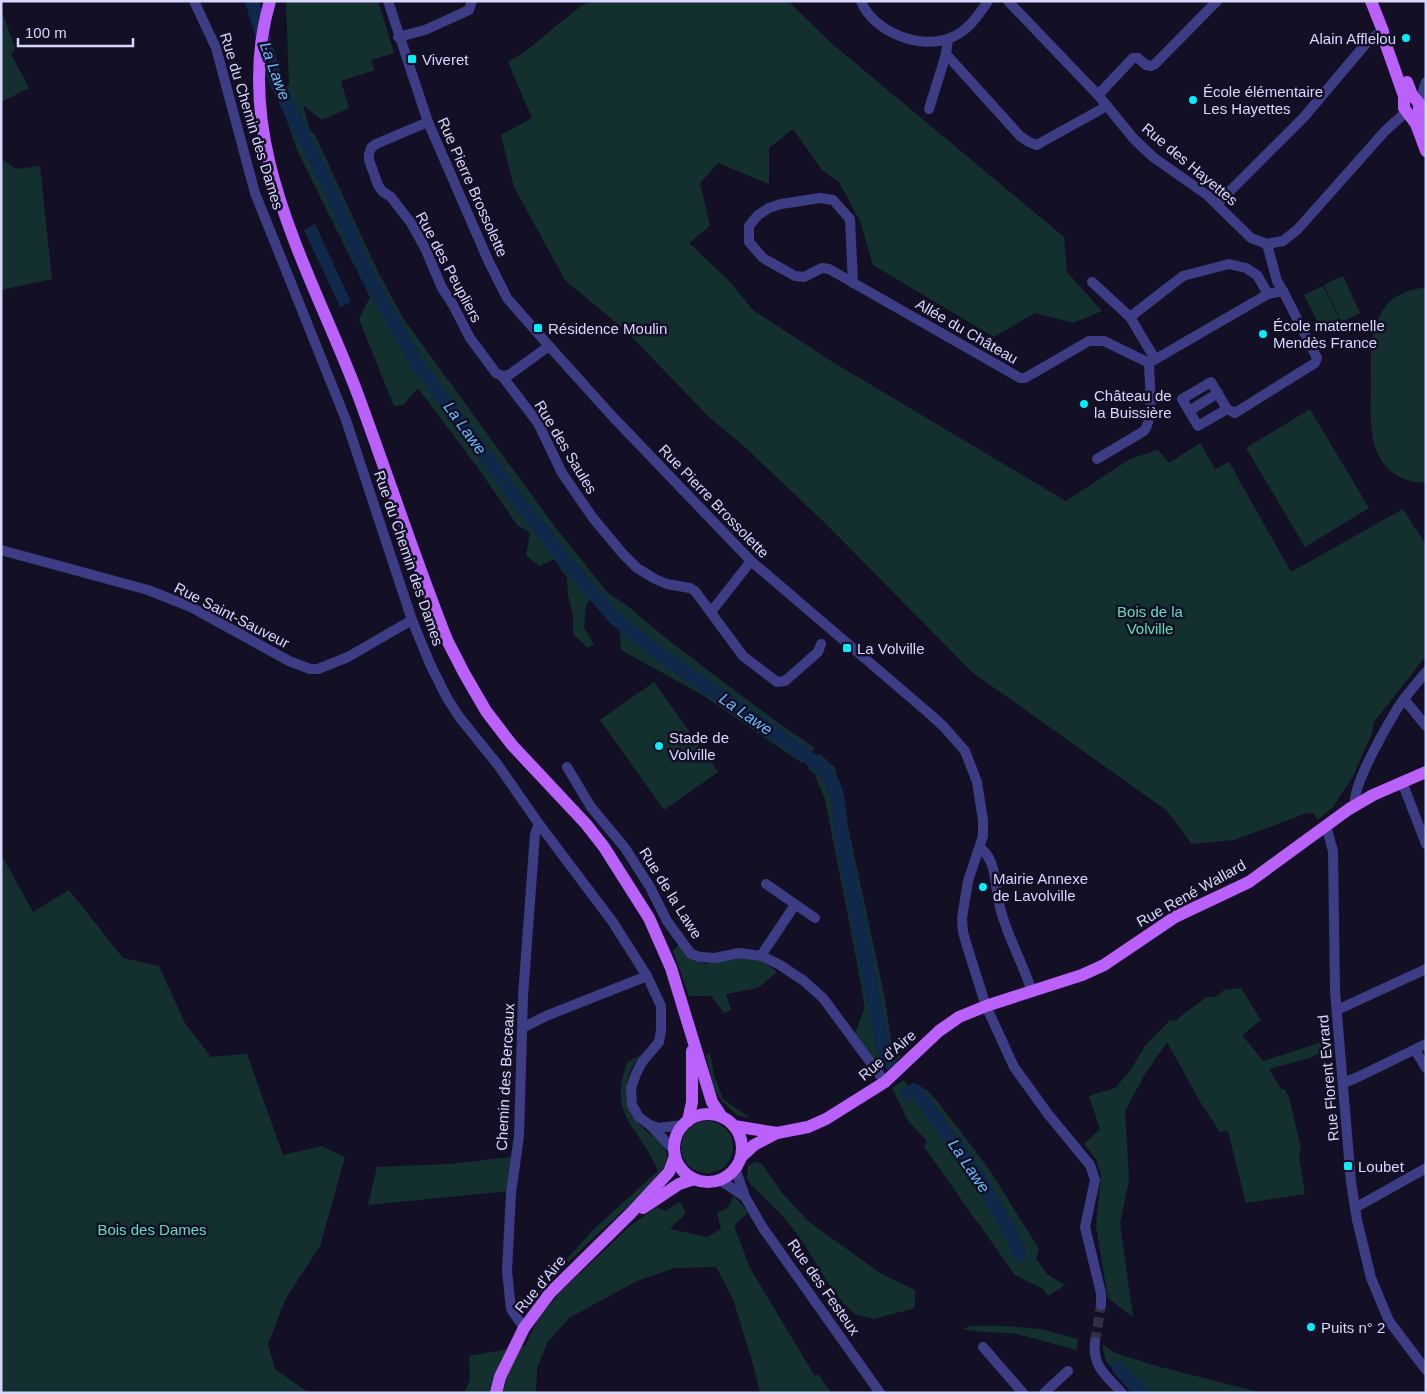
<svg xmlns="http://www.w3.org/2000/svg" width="1427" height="1394" viewBox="0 0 1427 1394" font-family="Arial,sans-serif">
<rect width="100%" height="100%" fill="#131026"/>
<g fill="#13302e">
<path d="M286,1H378L394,53L371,60L375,70L341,81L349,108L322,120L303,105L310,130L315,135L379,274L403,318L552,523L608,593C631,606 650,626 671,642C718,678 765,715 815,748L802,763L701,694L621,650L619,625L600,605L590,600L586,605L584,628L594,644L588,648L573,634V615L568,595L567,578L554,559L540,566L526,556L530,533L517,525L478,468L418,388L403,405L394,406L359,319L370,297L297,150L277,92L289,85Z"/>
<path d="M591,1H788L830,42L1064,237L1067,272L1102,311L1073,323L1035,313L994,337L873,265L860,221L839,182L822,170L793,129L769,148V184L718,163L700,183L710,226L689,243L729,281L753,310L831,361L1066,501L1130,459L1158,450L1169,463L1200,443L1215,469L1229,462L1291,572L1403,509L1426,545V656L1373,723V731L1352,778L1333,807L1318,820L1313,813L1304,814L1234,840L1192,844L1166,810L972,672L827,525L747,449L710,418L626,331L565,280L514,187L501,135L532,118L508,62L523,53L581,6Z"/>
<path d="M1,9L15,48L11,54L29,88L1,102Z"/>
<path d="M1,158L16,169L40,166L52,279L1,290Z"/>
<path d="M1343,276L1360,313L1342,322L1324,285Z"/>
<path d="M1323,286L1341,322L1322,331L1304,295Z"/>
<path d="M1421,288H1426V482C1417,483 1408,481 1400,477C1366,460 1371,416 1371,384C1371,360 1369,331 1383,310C1392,296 1405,291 1421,288Z"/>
<path d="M1310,409L1369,508L1305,547L1246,448Z"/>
<path d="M654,682L718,772L664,810L600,720Z"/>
<path d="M820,754L835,768L838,780L884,994L891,1039L901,1057L888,1067H880L855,1033L865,1008L858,968L825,799L814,773L808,769Z"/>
<path d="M1,854L33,912L69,890L123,958L159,966L185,1023L211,1057L247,1054L283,1155L322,1146L345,1157L320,1246L285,1300L268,1344L275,1369L309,1393H1Z"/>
<path d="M679,944L695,960L706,964L739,956L760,959L777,972L758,988L726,994L731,1010L724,1013L711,996H689L673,951Z"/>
<path d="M1241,988L1261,1020L1242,1035L1263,1061L1322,1042V1052L1310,1058L1269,1069L1281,1089L1285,1090L1289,1097L1301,1149L1299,1156L1305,1194L1246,1203L1228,1131L1220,1132L1201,1103L1167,1042L1145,1074L1125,1111L1129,1180L1120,1223L1133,1317L1108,1298L1096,1226L1101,1175L1096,1159L1084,1144L1100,1129L1089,1096L1115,1088L1130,1071L1145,1046L1170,1020L1176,1021C1185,1011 1197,1006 1206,997H1215L1224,990Z"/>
<path d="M643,1053C621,1073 622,1106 642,1127C651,1137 668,1142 667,1158C665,1178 602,1229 585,1246C571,1260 556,1274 543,1290C540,1293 538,1299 535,1302C530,1306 525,1305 520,1304L534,1295L595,1228L658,1171C640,1126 607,1118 627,1063Z"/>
<path d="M710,1053L714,1075L723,1099L750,1118L738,1116L722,1101L713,1087L706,1056Z"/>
<path d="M904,1080L912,1092L920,1087L927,1090L938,1102L989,1169L1039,1249L1036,1259L1047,1274L1065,1285L1048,1296L1043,1289L1015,1275L924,1147L927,1141L908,1121L892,1088Z"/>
<circle cx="707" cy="1147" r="26"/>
<path d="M511,1157L509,1191L368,1205L377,1167L450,1164Z"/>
<path d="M756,1162L762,1164L782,1193L808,1221L880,1273L915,1290V1308L874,1319L855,1314L844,1304L832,1289L800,1238L783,1216L751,1185L747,1178L748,1166Z"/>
<path d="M733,1195L748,1212L734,1226L750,1268L815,1376L818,1374L831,1393H760L753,1364L733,1299L716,1267L675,1268L637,1281L569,1318L547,1343L537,1369L536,1393H464L470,1380L469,1356L525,1346L538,1319L560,1292L630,1226L657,1207L665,1211L680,1202L686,1213L670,1229L707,1237L721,1229L717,1213L729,1207Z"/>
<path d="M970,1326H1005L1041,1329L1078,1339L1077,1350L1013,1333L982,1332L963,1329Z"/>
<path d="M1102,1344L1115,1353L1160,1367L1263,1393H1133L1106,1361Z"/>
</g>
<path fill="#10284a" d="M315,224L351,302L340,307L304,230Z"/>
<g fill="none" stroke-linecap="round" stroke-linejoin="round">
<g stroke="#10284a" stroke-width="14">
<path d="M252,1L276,81L330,189L370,280L417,363L503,480L562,557L615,618L665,658L807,756"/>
<path d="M812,760C839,779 839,802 841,833L883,1047L890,1063"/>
<path d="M907,1094L914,1090L917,1092L980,1179L1012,1235L1020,1254"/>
<path d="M1119,1368L1141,1393"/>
</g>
<path stroke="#312e46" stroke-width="10" stroke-dasharray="10 5" stroke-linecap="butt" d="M1095,1342L1101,1305"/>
<g stroke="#3c3d84" stroke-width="10">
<path d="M194,1L216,48L255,193L346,420L412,620L430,664L447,698L460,718L498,765L539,824L612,921L647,976L661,1006V1031L659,1042L642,1062L636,1074L631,1088L632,1105L639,1117L650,1125L659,1128L683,1125"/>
<path d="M388,1L428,122L488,260L507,298L549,346L613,417L751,561L931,715L944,727L965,751L977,782L983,820V836L968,881L962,918L963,932L967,946L986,1006L1014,1067L1048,1114L1090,1165L1095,1180L1085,1227L1101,1293V1305"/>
<path d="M861,1C873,32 920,50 950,38C967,32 978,16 988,1"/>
<path d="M1008,1L1098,95L1134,139L1153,157L1207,195L1251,238L1267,244L1283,241L1298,229L1385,131L1406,112"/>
<path d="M398,37L425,30L469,10L472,1"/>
<path d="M946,54L1020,136L1029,142L1037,145L1042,142L1107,106"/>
<path d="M1098,95L1133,58H1138L1146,65L1151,66L1155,64L1217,1"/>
<path d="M1419,103L1426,82"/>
<path d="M929,109L946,54L948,39"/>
<path d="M428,122L376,144L371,148L369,154V160L378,185L382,191L391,197L411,223L425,248L442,288L453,305L470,338L496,373L502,376L509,375L549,346"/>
<path d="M1217,204L1304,117L1369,40L1383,31"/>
<path d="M1092,282L1130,317L1155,359"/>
<path d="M853,283L850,219L833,200L820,198L781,204L769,208L758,215L749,226V242L763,258L795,276L804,277L822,268L829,269L1020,378H1025L1089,341H1104L1149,363L1268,294L1283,291L1277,281L1267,244"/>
<path d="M1130,317L1183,276L1229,264L1246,268L1257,275L1268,294"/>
<path d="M502,376L538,423L562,473L593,518L623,554L637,568L655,579L667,584L690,588L695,591L743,656L777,682L785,681L818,652L821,644"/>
<path d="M1227,409L1198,426L1182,399L1211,382L1227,409L1235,413L1315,363L1317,358L1283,291"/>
<path d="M1189,411L1218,393"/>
<path d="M1097,459L1144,431C1155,416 1149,381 1149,363"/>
<path d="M1,550L148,590L191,607L289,661L310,669H318L348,657L412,620"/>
<path d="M711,612L751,561"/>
<path d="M1404,699L1426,726"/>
<path d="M567,767L591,807L625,848L650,887L667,921L691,954L700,957L715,958L739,953L762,956L780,965L804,981L823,998L885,1082"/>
<path d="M1402,782L1426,844"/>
<path d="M1355,805C1351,788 1386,727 1397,709C1405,696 1416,684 1426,672"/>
<path d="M1326,826L1333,851L1335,991L1351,1182L1357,1220L1371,1278L1389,1321L1426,1370"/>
<path d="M980,848C995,858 995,881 998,898C1004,931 1022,960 1032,992"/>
<path d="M766,884L815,918"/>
<path d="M762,956L764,951L795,905"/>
<path d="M1337,1010L1426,969"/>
<path d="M524,1027L546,1016L647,976"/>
<path d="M1415,1050L1426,1068"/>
<path d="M1343,1083L1358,1077L1426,1044"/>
<path d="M651,1126L675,1151"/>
<path d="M735,1168L745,1197L763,1228L880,1393"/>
<path d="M720,1180L744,1196"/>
<path d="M1355,1208L1426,1168"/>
<path d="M524,1328L511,1309L507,1271L511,1193L519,1136L523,996L535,834L539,824"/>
<path d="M1095,1342C1092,1367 1107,1376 1122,1393"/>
<path d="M983,1347L1023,1393"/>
<path d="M1044,1393L1068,1371"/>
</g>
<g stroke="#ba60fb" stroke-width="12">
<path d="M270,1C229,140 311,270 358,395C388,476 415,559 447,640L464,673L486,711L512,745L586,824L604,847L649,918L671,968L712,1102L722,1117"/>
<path d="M1371,1L1383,31L1386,45L1404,96V108L1416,124L1426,151"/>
<path d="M1407,82L1412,95L1419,103V110L1426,129"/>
<circle cx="708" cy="1148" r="34"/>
<path d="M688,1121L692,1102V1051"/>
<path d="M734,1126L777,1133L808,1127L826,1119L885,1082L939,1031L959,1017L986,1006L1082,975L1104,965L1175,917L1249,882L1349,809L1373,795L1426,772"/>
<path d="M741,1157L754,1145L777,1133"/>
<path d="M643,1208L679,1184L694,1179"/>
<path d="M496,1393L500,1377L524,1328L550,1293L631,1213L669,1172L675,1156"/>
</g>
</g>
<g fill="#08ebf8" stroke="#131026" stroke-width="2">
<circle cx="1406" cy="38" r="5"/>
<rect x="407" y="54" width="10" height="10" rx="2.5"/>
<circle cx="1193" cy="100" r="5"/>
<rect x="533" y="323" width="10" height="10" rx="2.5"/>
<circle cx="1263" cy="334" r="5"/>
<circle cx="1084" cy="404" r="5"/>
<rect x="842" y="643" width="10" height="10" rx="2.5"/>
<circle cx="659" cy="746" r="5"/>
<circle cx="983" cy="887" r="5"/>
<rect x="1343" y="1161" width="10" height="10" rx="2.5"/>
<circle cx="1311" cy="1327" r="5"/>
</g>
<g text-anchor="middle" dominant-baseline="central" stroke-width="5" stroke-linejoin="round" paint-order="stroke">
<g font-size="15" fill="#d9d6fe" stroke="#131026" text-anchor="start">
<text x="1396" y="38" text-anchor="end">Alain Afflelou</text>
<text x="422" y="59">Viveret</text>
<text x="1203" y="91">École élémentaire<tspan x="1203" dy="17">Les Hayettes</tspan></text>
<text x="1273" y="325">École maternelle<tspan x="1273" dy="17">Mendès France</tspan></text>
<text x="548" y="328">Résidence Moulin</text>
<text x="1094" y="395">Château de<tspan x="1094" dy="17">la Buissière</tspan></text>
<text x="857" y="648">La Volville</text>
<text x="669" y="737">Stade de<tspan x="669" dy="17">Volville</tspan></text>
<text x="993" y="878">Mairie Annexe<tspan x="993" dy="17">de Lavolville</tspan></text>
<text x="1358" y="1166">Loubet</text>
<text x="1321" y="1327">Puits n° 2</text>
</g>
<g font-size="15" fill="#d9d6fe" stroke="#131026">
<text transform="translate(252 121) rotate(73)">Rue du Chemin des Dames</text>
<text transform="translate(1190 164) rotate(40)">Rue des Hayettes</text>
<text transform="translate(473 187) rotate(66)">Rue Pierre Brossolette</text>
<text transform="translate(449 267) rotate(62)">Rue des Peupliers</text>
<text transform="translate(967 331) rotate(30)">Allée du Château</text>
<text transform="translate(566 447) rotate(59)">Rue des Saules</text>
<text transform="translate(714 501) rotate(46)">Rue Pierre Brossolette</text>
<text transform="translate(409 558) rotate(71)">Rue du Chemin des Dames</text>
<text transform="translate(232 615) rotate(27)">Rue Saint-Sauveur</text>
<text transform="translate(671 893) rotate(58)">Rue de la Lawe</text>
<text transform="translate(1191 893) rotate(-29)">Rue René Wallard</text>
<text transform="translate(887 1055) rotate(-40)">Rue d'Aire</text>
<text transform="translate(505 1077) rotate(-87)">Chemin des Berceaux</text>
<text transform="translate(1328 1078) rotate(-95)">Rue Florent Evrard</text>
<text transform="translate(540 1284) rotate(-50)">Rue d'Aire</text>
<text transform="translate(824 1287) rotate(55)">Rue des Festeux</text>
</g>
<g font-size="15" fill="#63ddb9" stroke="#131026">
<text x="1150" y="611">Bois de la<tspan x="1150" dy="17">Volville</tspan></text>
<text x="152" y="1229">Bois des Dames</text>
</g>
<g font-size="16" font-style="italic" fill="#67bdfb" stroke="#131026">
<text transform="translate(275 71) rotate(70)">La Lawe</text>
<text transform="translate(465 428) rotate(54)">La Lawe</text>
<text transform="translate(746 714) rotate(35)">La Lawe</text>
<text transform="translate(969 1166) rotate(56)">La Lawe</text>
</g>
</g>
<rect width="1427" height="1394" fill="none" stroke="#d9d6fe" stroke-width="5"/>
<path d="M18 38v8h115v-8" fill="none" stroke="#d9d6fe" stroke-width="2.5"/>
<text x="25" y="38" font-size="15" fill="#d9d6fe" stroke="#131026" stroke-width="4" paint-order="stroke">100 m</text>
</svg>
